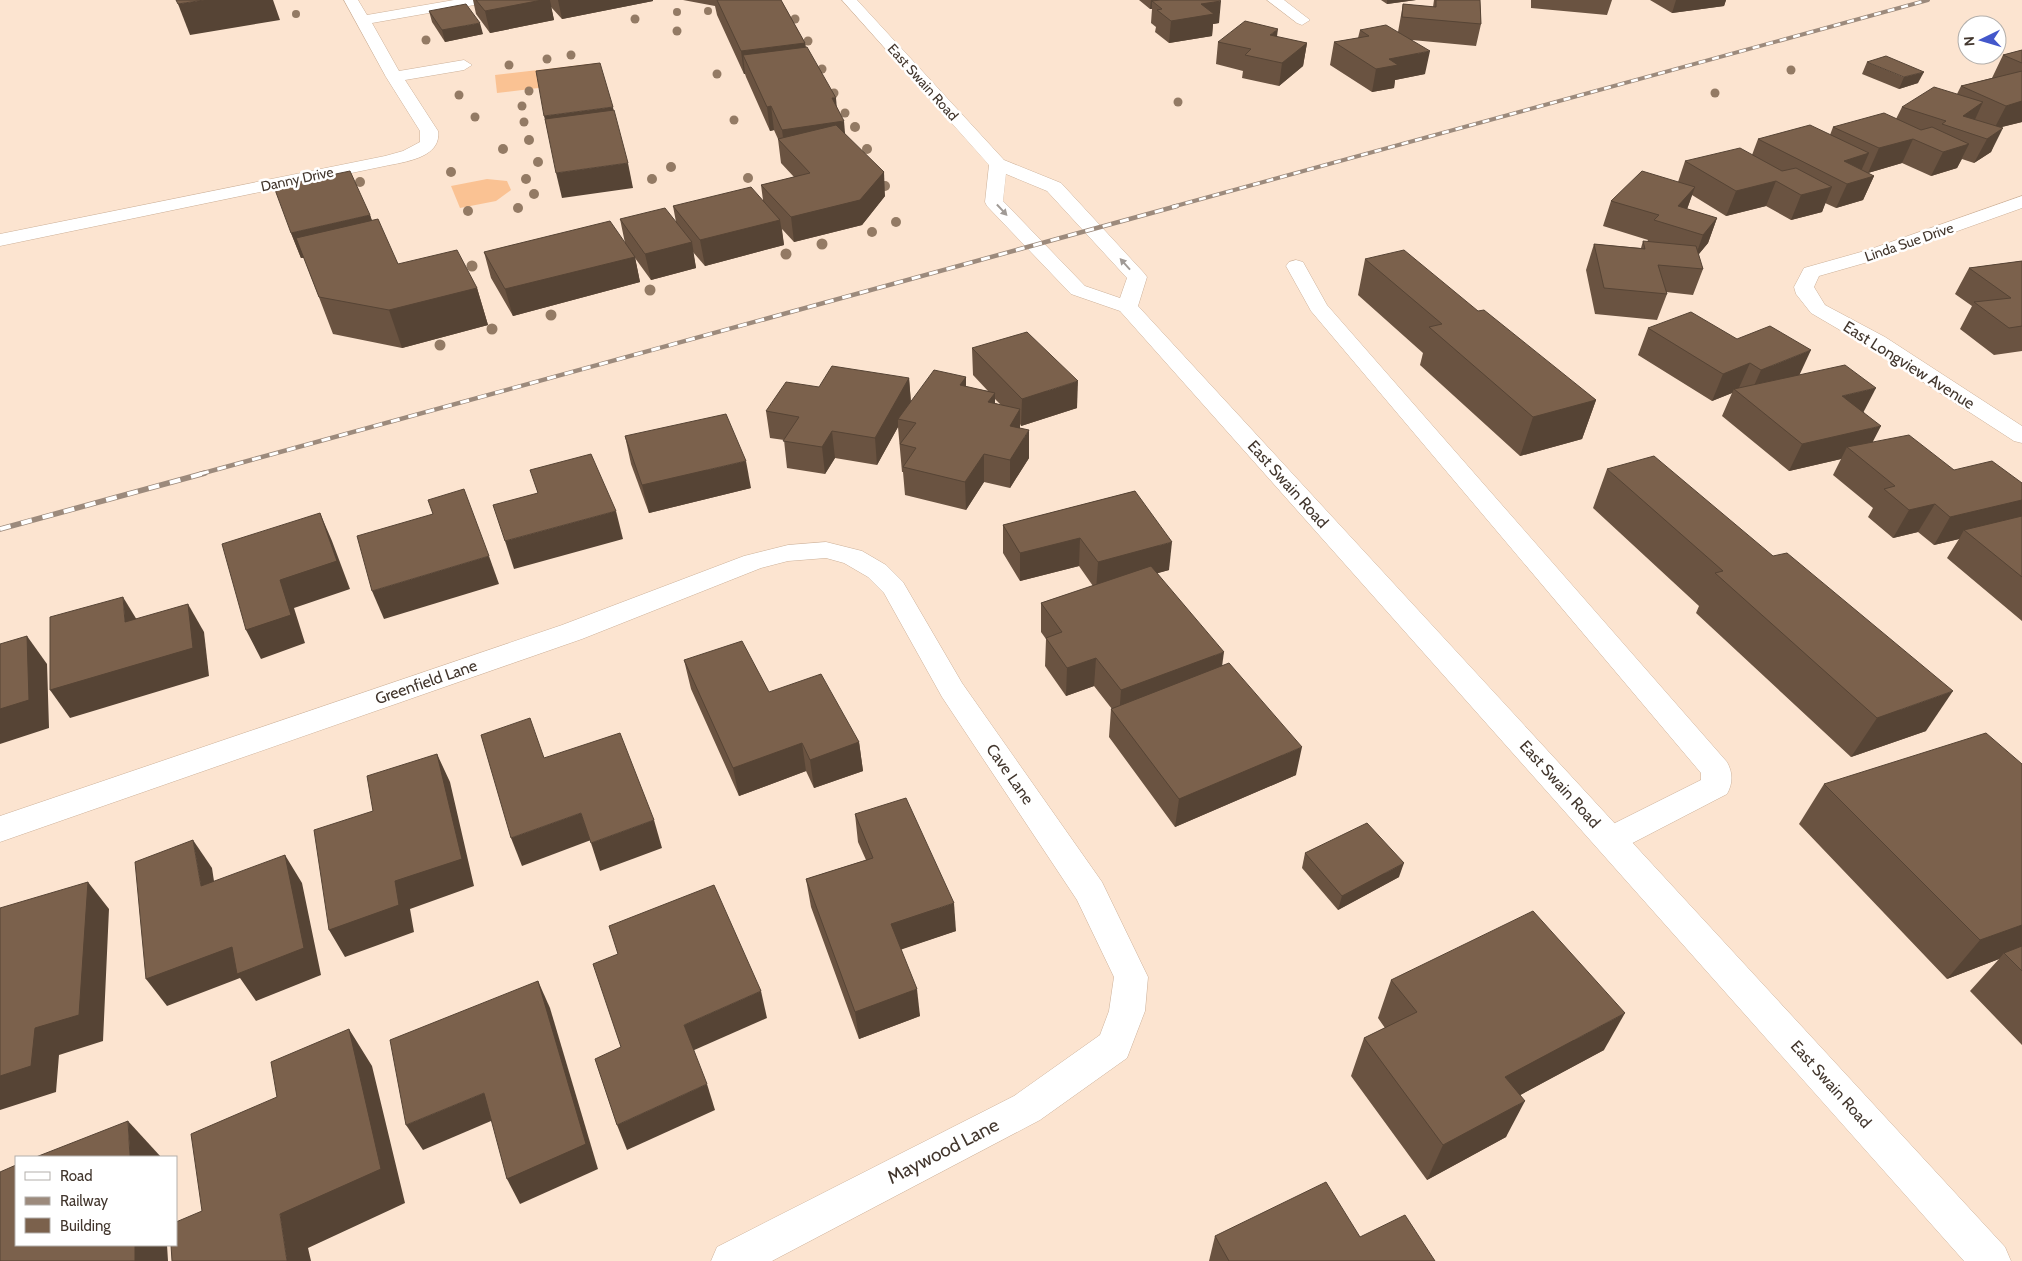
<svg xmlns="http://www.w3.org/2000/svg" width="2022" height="1261" viewBox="0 0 2022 1261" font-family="Cabin,sans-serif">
<rect width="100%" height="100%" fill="#fce4d0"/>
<g fill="#fac293">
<path d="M598,63L603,80L497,93L495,75Z"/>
<path d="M487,179L507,181L511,190L496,201L460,208L451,186Z"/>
</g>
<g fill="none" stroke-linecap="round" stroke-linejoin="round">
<g stroke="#cdb199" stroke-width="1">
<g id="minor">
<path d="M344,0H358L367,15L454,0H487L480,4L372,23L399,71L464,60L472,65L464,70L405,80L438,131C442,158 404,162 385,166L0,246V234L385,156L403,151L420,142V131L386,77Z"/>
<path d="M1267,0H1284L1310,20L1302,25L1297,23Z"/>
<path d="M2022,196V208L1882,258L1819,276L1814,287L1825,305L1885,337L2022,426V443L2014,441L1869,347L1811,313L1796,294L1794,287L1804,268L1868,250Z"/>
<path d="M1296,260L1303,262L1327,305L1727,762C1733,773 1733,783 1727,794L1621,849L1610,853L1599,849L1594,840L1599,831L1701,780V773L1311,311L1286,266L1289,262Z"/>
<path d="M826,542L862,551L886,565L903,582L962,683L1102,882L1148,977L1145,1011L1127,1058L1040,1120L772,1261H711L717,1247L1014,1096L1100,1035L1109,1011L1114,977L1077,900L942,697L884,593L868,577L844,563L826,558L788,561L761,568L582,639L0,842V816L562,625L744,556L788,545Z"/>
</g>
</g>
<g stroke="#cdb199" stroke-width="1">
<path id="major" d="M842,0H857L1004,160L1061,183L1144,273L1147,277L1138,306L2005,1247L2011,1261H1964L1120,311L1071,294L987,206L985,202L989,165ZM1006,174L1047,191L1127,278L1120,298L1085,286L1003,201Z"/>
</g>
<use href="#minor" fill="#fff" fill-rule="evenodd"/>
<use href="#major" fill="#fff" fill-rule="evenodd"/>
<g stroke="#9c8a7c" stroke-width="4">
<path id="rail-far2" d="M1172,207L1928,0"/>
</g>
<g stroke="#9c8a7c" stroke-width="4.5">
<path id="rail-far1" d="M200,474L1177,206"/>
</g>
<g stroke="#9c8a7c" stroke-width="5.5">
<path id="rail" d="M0,529L205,473"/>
</g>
<use href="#rail-far2" stroke="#fff" stroke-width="2.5" stroke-dasharray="7" stroke-linecap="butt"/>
<use href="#rail-far1" stroke="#fff" stroke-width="3" stroke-dasharray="9" stroke-linecap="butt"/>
<use href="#rail" stroke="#fff" stroke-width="4" stroke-dasharray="11" stroke-linecap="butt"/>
</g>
<g fill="#937a64">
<circle cx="708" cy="11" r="4"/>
<circle cx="677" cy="12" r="4"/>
<circle cx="296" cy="14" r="4"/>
<circle cx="635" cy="19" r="4.5"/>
<circle cx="795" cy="19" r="4.5"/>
<circle cx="677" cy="31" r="4.5"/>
<circle cx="426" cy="40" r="4.5"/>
<circle cx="808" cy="41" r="4.5"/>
<circle cx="571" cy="55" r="4.5"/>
<circle cx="547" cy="59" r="4.5"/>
<circle cx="509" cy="65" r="4.5"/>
<circle cx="822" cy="69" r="4.5"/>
<circle cx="1791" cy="70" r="4.5"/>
<circle cx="717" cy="74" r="4.5"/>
<circle cx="529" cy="91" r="4.5"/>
<circle cx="834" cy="93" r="4.5"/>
<circle cx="1715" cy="93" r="4.5"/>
<circle cx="459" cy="95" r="4.5"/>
<circle cx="1178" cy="102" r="4.5"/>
<circle cx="522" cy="106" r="4.5"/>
<circle cx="845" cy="113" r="4.5"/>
<circle cx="475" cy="117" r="4.5"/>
<circle cx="734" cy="120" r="4.5"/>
<circle cx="524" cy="122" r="4.5"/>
<circle cx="855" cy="127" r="5"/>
<circle cx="529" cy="140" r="5"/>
<circle cx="503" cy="149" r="5"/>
<circle cx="867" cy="149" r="5"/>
<circle cx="538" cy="162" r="5"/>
<circle cx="671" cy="167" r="5"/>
<circle cx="451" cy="172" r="5"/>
<circle cx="748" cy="178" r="5"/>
<circle cx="526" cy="179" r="5"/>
<circle cx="652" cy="179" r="5"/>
<circle cx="360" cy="182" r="5"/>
<circle cx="885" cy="186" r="5"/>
<circle cx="534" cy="194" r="5"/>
<circle cx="518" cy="208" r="5"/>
<circle cx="468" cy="211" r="5"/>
<circle cx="896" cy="222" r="5"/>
<circle cx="872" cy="232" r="5"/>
<circle cx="822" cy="244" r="5.5"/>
<circle cx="786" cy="254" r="5.5"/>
<circle cx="472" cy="266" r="5.5"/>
<circle cx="650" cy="290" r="5.5"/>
<circle cx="551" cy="315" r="5.5"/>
<circle cx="492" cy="329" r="5.5"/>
<circle cx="440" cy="345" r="5.5"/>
</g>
<g fill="#6a5341" fill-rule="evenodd">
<path d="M473,0H653V1L562,19L551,7L554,20L490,33L476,14Z"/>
<path d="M683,0H781L805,43L806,47L837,108L845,134L885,196L862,225L794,242L782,229L784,245L705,266L693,252L696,268L651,280L635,258L640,282L513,316L491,278L484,252L625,243L620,219L676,222L673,206L763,200L761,185L794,177L781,163L778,139L774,130L770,131L746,77L745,74H744L717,15L715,6Z"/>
<path d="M1139,0H1219V23L1213,24L1212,36L1169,43L1155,32L1156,27L1151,23L1152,9H1150Z"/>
<path d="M1381,0H1416L1387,4Z"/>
<path d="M1434,0H1480L1481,24L1476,46L1412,40L1425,74L1395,80L1394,88L1372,92L1330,65L1334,42L1358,38L1360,30L1398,32L1403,4L1433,7Z"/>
<path d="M1531,0H1612L1607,15L1531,8Z"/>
<path d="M1650,0H1726L1724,6L1672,13Z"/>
<path d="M429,11L483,34L445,42L432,22Z"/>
<path d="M1277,37L1307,43L1303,66L1279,86L1242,78L1243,71L1216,64L1218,42Z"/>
<path d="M2022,50V122L2001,127L1991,152L1974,163L1962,159L1957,168L1931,176L1902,163L1868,173L1874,176L1863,200L1836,208L1825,203L1822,212L1791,220L1766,206L1726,216L1692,195L1687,209L1717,218L1708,243L1698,255L1703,269L1693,295L1666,292L1667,294L1657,320L1595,314L1586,270L1594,244L1641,248L1643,241L1647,242L1648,240L1603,226L1611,201L1678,182L1685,161L1752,155L1758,139L1830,135L1833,127L1896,119L1902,107L1957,94L1961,86L1992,78L2003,55Z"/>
<path d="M1867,62L1918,83L1899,89L1862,74Z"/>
<path d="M370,215L372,221L398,264L477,288L488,325L402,348L333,334L304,258H301L291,233Z"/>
<path d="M1365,259L1478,311L1596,400L1582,439L1520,456L1420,365L1423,353L1358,295Z"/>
<path d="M2022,261V351L1994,355L1960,329L1972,306L1955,294L1969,268Z"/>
<path d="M1648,328L1800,375L1864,412L1873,442L1954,470L2022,483V621L1947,558L1959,539L1934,545L1918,532L1893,538L1868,517L1873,508L1833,475L1841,459L1789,471L1722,416L1732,393L1712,401L1638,355Z"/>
<path d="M972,348L1077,408L1021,426L1020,424V428L1029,458L1010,488L984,482L966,510L905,495L903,472H902L898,427L877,465L835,458L825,474L787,468L784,440L770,438L766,411L819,387L909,378L911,402L966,377V387L988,391L973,375ZM995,399L1001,405L995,403Z"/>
<path d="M625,436L751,488L649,513L631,464Z"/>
<path d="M1607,469L1926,731L1851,757L1696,613L1699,606L1593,508Z"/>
<path d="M1135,491L1169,570L1157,573L1222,666L1296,775L1175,827L1109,737L1111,709H1112L1094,686L1066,696L1045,666L1046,639L1041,632V603L1093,586L1079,566L1020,581L1003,553V525Z"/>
<path d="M684,660L859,742L863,771L814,788L806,771L739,796L691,689Z"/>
<path d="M2022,764V1045L1970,991L1999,959L1947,979L1799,824L1824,784Z"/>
<path d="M855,814L956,931L901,949L920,1016L859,1039L811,907L806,879L866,860L858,842Z"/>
<path d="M1305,853L1399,877L1338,910L1302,868Z"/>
<path d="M1391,980L1604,1050L1520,1095L1506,1137L1427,1180L1351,1076L1364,1038L1385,1028L1378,1018Z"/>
<path d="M1215,1236L1360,1237L1435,1261H1209Z"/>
</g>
<g fill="#564435">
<path d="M204,0H273L280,20L190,35L178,4Z"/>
<path d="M542,0H550L554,20L490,33L485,11Z"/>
<path d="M558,0H653V1L562,19Z"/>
<path d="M1151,0H1159L1152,1V9H1150Z"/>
<path d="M1387,0H1416L1387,4Z"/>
<path d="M1676,0H1726L1724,6L1672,13Z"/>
<path d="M1221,1L1219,23L1213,24L1212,36L1169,43L1171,21L1201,4Z"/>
<path d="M480,23L483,34L445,42L442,30Z"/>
<path d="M1278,29L1275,51L1270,35Z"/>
<path d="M805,43L807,66L743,55L745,74H744L741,51Z"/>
<path d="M1307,43L1303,66L1279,86L1282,63Z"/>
<path d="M1430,51L1425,74L1395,80L1394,88L1372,92L1376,69L1389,59Z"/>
<path d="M1924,72L1918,83L1899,89L1904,77Z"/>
<path d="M832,98H836L838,121Z"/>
<path d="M2022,101V122L1994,129L2006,106Z"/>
<path d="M1983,102L1972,126L1963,116Z"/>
<path d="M771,106L774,130L770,131L767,107Z"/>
<path d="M613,107L617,131L550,140L544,116Z"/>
<path d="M844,121L846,145H784L782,130Z"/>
<path d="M2003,128L1991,152L1974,163L1987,139Z"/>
<path d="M1913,139L1902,163L1868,173L1879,148Z"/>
<path d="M1969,144L1957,168L1931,176L1943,152Z"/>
<path d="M1869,153L1858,178L1844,161Z"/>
<path d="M628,163L633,188L562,198L556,173Z"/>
<path d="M884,172L885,196L862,225L794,242L791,217Z"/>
<path d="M1874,176L1863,200L1836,208L1847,184Z"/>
<path d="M1776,181L1766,206L1726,216L1736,191Z"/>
<path d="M1695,187L1686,212L1678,206Z"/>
<path d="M1832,187L1822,212L1791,220L1801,195Z"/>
<path d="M370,215L379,240L301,258L291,233Z"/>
<path d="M1717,218L1708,243L1694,260L1703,235Z"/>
<path d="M780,220L784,245L705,266L700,240Z"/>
<path d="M692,242L696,268L651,280L645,254Z"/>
<path d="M635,257L640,282L513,316L505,289Z"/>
<path d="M477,288L488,325L402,348L389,310Z"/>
<path d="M1811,350L1799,376L1749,397L1761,370Z"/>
<path d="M1750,363L1738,390L1734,389L1732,393L1712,401L1723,374Z"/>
<path d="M966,377V404L960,385Z"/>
<path d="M909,378L911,405L898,419V427L877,465L875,438Z"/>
<path d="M1078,381L1077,408L1021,426L1022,399Z"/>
<path d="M1876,388L1862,415L1842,396Z"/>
<path d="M995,393V420L988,402Z"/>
<path d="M1596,400L1582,439L1520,456L1533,417Z"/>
<path d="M1020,409V436L1010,426Z"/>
<path d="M1881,426L1867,453L1847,447L1841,459L1789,471L1802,444Z"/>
<path d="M1029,430V458L1010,488V460Z"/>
<path d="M832,431L835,458L825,474L822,447Z"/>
<path d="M984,454V482L966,510L965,482Z"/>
<path d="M746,461L751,488L649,513L642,485Z"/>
<path d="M2022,500V523L1964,530L1959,539L1934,545L1950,517Z"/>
<path d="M1935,504L1918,532L1893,538L1909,510Z"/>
<path d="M616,511L623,539L514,569L505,541Z"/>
<path d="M320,513L332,541L350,589L294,608L305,643L261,659L246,630L280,580Z"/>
<path d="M1080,538L1079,566L1020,581V553Z"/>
<path d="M1172,542L1169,570L1096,591L1098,562Z"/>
<path d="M489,556L499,584L384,619L372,591Z"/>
<path d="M123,597L140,625L125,622Z"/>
<path d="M188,604L204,632L209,676L70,718L50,690Z"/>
<path d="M27,636L47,664L49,728L0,744V709Z"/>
<path d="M1224,652L1220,681L1119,718L1121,690Z"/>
<path d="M1096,658L1094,686L1066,696L1067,668Z"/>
<path d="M1953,691L1926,731L1851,757L1877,718Z"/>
<path d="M859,742L863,771L814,788L810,760Z"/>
<path d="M802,743L806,771L739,796L733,768Z"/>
<path d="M1302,747L1296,775L1175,827L1179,799Z"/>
<path d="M437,754L450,782L474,886L410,909L414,932L345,957L329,930L395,881Z"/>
<path d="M581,813L591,840L522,866L511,838Z"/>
<path d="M654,820L662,848L600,871L591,843Z"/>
<path d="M193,840L212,868L219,914L201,886Z"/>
<path d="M285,855L302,883L321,975L256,1001L240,978L167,1006L146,979Z"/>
<path d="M1404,863L1399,877L1338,910L1342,896Z"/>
<path d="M88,882L109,909L103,1041L59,1055L56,1092L0,1110V1076L35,1028Z"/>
<path d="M954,903L956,931L894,952L891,924Z"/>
<path d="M2022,925V951L2004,953L1999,959L1947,979L1980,940Z"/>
<path d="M538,981L550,1008L598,1169L520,1204L507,1179Z"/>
<path d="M917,989L920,1016L859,1039L855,1012Z"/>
<path d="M761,991L767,1018L692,1051L684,1025Z"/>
<path d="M1625,1013L1604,1050L1487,1113L1505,1077Z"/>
<path d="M349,1029L372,1066L405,1203L308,1248L311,1261H287L280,1214Z"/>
<path d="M707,1084L715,1110L627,1150L617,1125Z"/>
<path d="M484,1093L498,1118L423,1150L406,1125Z"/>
<path d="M1525,1101L1506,1137L1427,1180L1443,1145Z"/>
<path d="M128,1121L161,1157H130Z"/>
<path d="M135,1245H167L168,1261H135Z"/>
</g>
<g fill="#7b614c" stroke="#564435">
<path d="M176,0H204L178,4Z"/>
<path d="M476,0H542L485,11Z"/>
<path d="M717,0H781L805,43L741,51Z"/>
<path d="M1160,0H1219L1221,1L1201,4L1214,14L1171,21L1157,10L1162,9L1152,1Z"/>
<path d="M1436,0H1480L1481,24L1402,17L1403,4L1436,7Z"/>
<path d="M466,4L480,23L442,30L429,11Z"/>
<path d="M1245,21L1278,29L1270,35L1307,43L1282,63L1245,55L1251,49L1218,42Z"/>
<path d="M1386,25L1430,51L1389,59L1398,65L1376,69L1334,42L1369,36L1360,30Z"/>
<path d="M807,47L836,98H832L844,121L782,130L771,106L767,107L743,55Z"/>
<path d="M2022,50V63L2003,55Z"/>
<path d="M1886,56L1924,72L1904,77L1867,62Z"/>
<path d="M600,63L613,107L544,116L536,71Z"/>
<path d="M2022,71V101L2006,106L1961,86Z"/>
<path d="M1934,87L1983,102L1963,116L2003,128L1987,139L1942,124L1946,121L1902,107Z"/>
<path d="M614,110L628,163L556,173L545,119Z"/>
<path d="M1884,113L1921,130L1932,127L1969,144L1943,152L1913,139L1879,148L1833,127Z"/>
<path d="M836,125L884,172L860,200L791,217L761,185L810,173L778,139Z"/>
<path d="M1810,125L1869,153L1844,161L1874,176L1847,184L1758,139Z"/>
<path d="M1740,148L1782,171L1796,168L1832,187L1801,195L1776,181L1736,191L1685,161Z"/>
<path d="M350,171L370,215L291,233L274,187Z"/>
<path d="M1642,171L1695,187L1678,206L1717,218L1703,235L1654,220L1659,215L1611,201Z"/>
<path d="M751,187L780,220L700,240L673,206Z"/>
<path d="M665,208L692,242L645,254L620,219Z"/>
<path d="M378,219L398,264L457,250L477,288L389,310L319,297L296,238Z"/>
<path d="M610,221L635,257L505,289L484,252Z"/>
<path d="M1643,241L1696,246L1703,269L1658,265L1667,294L1604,288L1594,244L1645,249Z"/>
<path d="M1404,250L1478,311L1484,310L1596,400L1533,417L1429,327L1442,324L1365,259Z"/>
<path d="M2022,261V326L2009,328L1974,302L2011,298L1969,268Z"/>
<path d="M1691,312L1737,339L1770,326L1811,350L1761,370L1750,363L1723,374L1648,328Z"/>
<path d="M1027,332L1078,381L1022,399L972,348Z"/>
<path d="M1845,365L1876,388L1842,396L1881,426L1802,444L1734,389Z"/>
<path d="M832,366L909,378L875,438L832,431L822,447L783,441L799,417L766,411L786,382L819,387Z"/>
<path d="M934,370L966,377L960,385L995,393L988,402L1020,409L1010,426L1029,430L1010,460L984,454L965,482L903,467L916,448L900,444L916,423L898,419Z"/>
<path d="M726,414L746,461L642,485L625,436Z"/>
<path d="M1909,435L1954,470L1992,461L2022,483V500L1950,517L1935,504L1909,510L1884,489L1895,486L1847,447Z"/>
<path d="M591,454L616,511L505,541L493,505L538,493L530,470Z"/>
<path d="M1654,456L1773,556L1787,553L1953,691L1877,718L1715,573L1723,571L1607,469Z"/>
<path d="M464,489L489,556L372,591L357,536L433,514L428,500Z"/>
<path d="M1135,491L1172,542L1098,562L1080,538L1020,553L1003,525Z"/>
<path d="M320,513L337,561L280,580L291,615L246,630L222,544Z"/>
<path d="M2022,516V577L1964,530Z"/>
<path d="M1151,566L1224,652L1121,690L1096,658L1067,668L1046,638L1062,632L1041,603Z"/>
<path d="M123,597L125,622L188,604L193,648L50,690V617Z"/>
<path d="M27,636L29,700L0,709V644Z"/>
<path d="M742,641L769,692L821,674L859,742L810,760L802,743L733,768L684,660Z"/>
<path d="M1229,663L1302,747L1179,799L1111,709Z"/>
<path d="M530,718L544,758L620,733L654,820L591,843L581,813L511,838L481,735Z"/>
<path d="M1986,733L2022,764V925L1980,940L1824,784Z"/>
<path d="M437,754L462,859L395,881L399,905L329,930L314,830L373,811L367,776Z"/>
<path d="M906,798L954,903L891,924L917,989L855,1012L806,879L873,858L855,814Z"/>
<path d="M1367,823L1404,863L1342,896L1305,853Z"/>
<path d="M193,840L201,886L285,855L304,948L237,974L232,947L146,979L135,862Z"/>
<path d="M88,882L79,1015L35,1028L31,1066L0,1076V908Z"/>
<path d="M714,885L761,991L684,1025L707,1084L617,1125L595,1059L621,1047L593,964L618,954L609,926Z"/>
<path d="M1533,911L1625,1013L1505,1077L1525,1101L1443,1145L1364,1038L1417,1012L1391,980Z"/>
<path d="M2022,946V971L2004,953Z"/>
<path d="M538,981L586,1144L507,1179L484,1093L406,1125L390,1040Z"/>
<path d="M349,1029L381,1169L280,1214L287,1261H172L171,1245H176V1222L202,1211L191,1134L277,1097L271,1062Z"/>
<path d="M128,1121L130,1157H36Z"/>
<path d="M16,1165V1245H135V1261H0V1172Z"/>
<path d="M1326,1182L1360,1237L1405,1215L1435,1261H1229L1215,1236Z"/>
</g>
<defs><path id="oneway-solid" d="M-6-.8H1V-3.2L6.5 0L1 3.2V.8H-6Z" transform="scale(1.25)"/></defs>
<g fill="#a09a96">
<use href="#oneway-solid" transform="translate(1002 210) rotate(47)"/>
<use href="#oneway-solid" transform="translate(1125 264) rotate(-132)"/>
</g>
<g text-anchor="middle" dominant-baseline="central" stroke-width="5" stroke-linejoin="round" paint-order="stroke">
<g font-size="14" fill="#42362d" stroke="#fff">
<text transform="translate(923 82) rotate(48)">East Swain Road</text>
<text transform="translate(297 179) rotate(-12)">Danny Drive</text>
<text transform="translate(1909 242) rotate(-19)">Linda Sue Drive</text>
</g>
<g font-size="16" fill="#42362d" stroke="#fff">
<text transform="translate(1909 365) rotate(32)">East Longview Avenue</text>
<text transform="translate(1288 484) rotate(48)">East Swain Road</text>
<text transform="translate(426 682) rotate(-19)">Greenfield Lane</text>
<text transform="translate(1010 774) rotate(55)">Cave Lane</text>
<text transform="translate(1560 784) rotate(48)">East Swain Road</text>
<text transform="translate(1831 1084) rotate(48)">East Swain Road</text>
</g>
<g font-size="19" fill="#42362d" stroke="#fff">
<text transform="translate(943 1151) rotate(-27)">Maywood Lane</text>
</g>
</g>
<rect x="15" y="1156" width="162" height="90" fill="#ffffff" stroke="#b3afab"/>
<rect x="25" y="1172" width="25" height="8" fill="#ffffff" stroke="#b3afab"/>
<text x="60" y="1181" font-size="15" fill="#42362d">Road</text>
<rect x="25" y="1197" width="25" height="8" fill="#9c8a7c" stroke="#b3afab"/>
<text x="60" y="1206" font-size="15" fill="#42362d">Railway</text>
<rect x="25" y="1218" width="25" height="15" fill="#7b614c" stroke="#b3afab"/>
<text x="60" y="1231" font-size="15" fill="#42362d">Building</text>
<g transform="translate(1982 40) rotate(265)"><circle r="24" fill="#ffffff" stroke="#b3afab"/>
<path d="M0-4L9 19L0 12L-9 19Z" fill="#4357cb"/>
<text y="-8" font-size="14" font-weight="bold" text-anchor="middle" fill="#42362d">N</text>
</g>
</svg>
